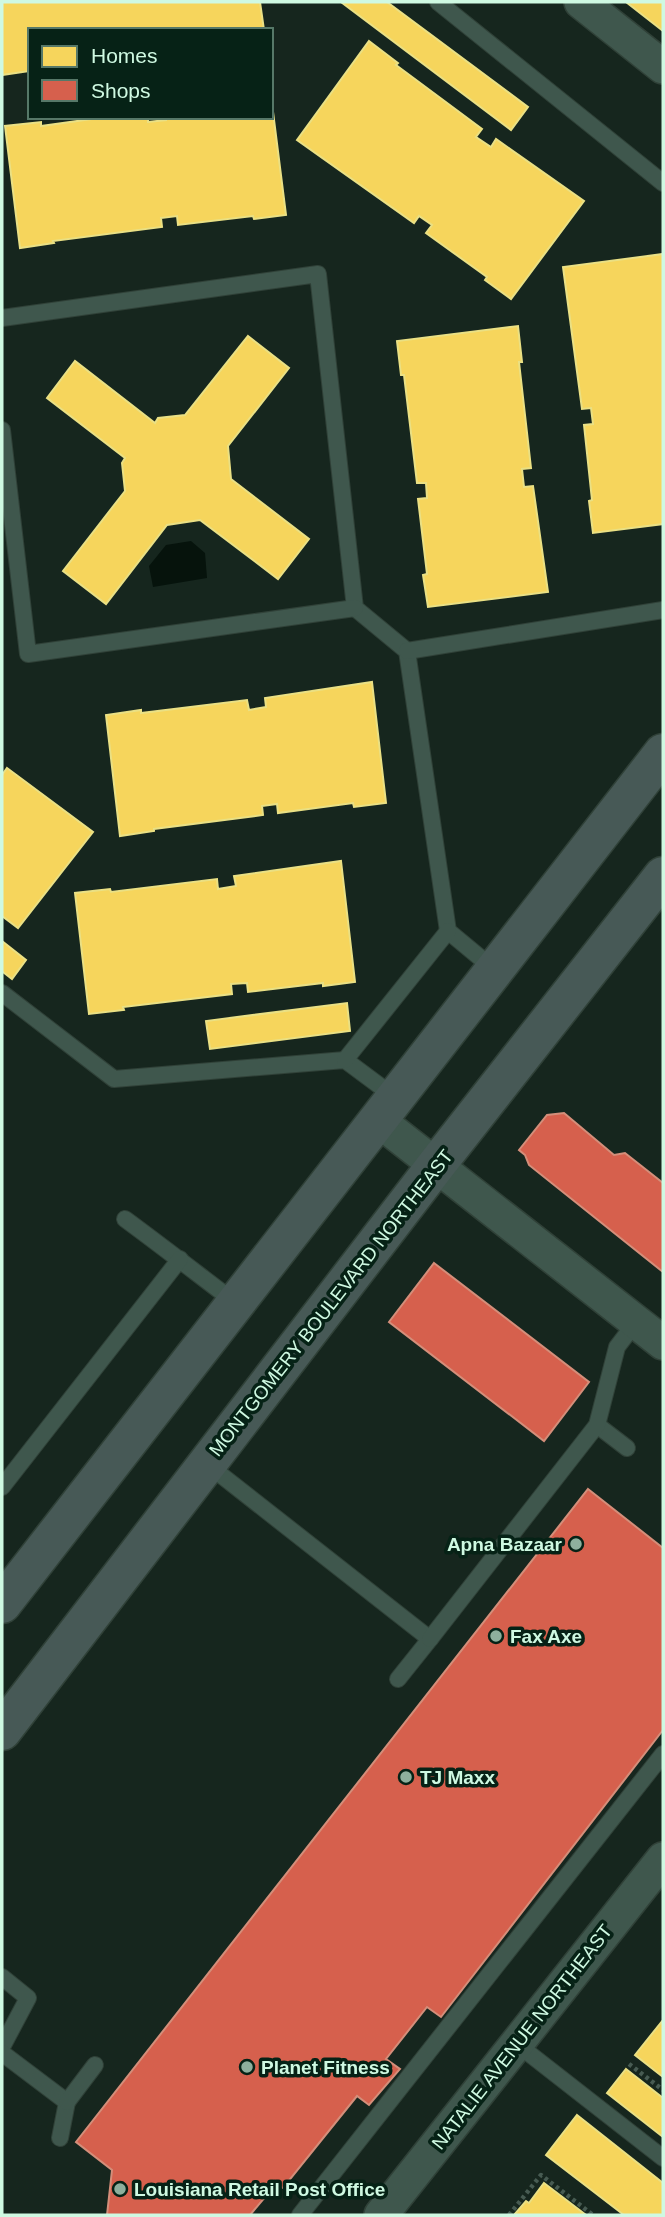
<svg xmlns="http://www.w3.org/2000/svg" width="665" height="2217" viewBox="0 0 665 2217" font-family="Arial,sans-serif">
<rect width="100%" height="100%" fill="#16261e"/>
<path fill="#06130c" d="M191,541L205,553L207,578L153,587L149,566L166,545Z"/>
<g fill="#f6d55c" stroke="#eae084" stroke-width="2">
<path d="M2,2H260L264,30H30V71L2,75Z"/>
<path d="M341,2H387L528,107L511,130Z"/>
<path d="M626,2H663V31Z"/>
<path d="M369,41L398,63L396,65L482,129L476,137L491,147L496,139L584,201L511,299L485,280L487,277L426,233L432,225L419,216L414,223L297,140Z"/>
<path d="M271,96L286,215L254,219L253,216L178,225L177,216L161,218L162,227L53,241L54,243L20,248L5,126L41,122V126L106,117H148V122L166,120V117H271Z"/>
<path d="M663,254V524L593,533L589,501L592,500L584,425L593,424L591,408L582,409L563,267Z"/>
<path d="M518,326L522,362H519L531,468L522,469L524,487L533,486L548,592L428,607L423,575L427,574L418,499L427,498L426,483H417L404,375H401L397,341Z"/>
<path d="M248,336L289,368L228,446L231,479L309,539L278,579L200,520L167,525L106,604L63,571L125,491L122,463L125,458L47,398L75,361L155,423L158,418L185,415Z"/>
<path d="M372,682L386,803L354,807L353,803L278,813L277,804L262,806L263,815L154,829V831L120,836L106,715L141,710V713L247,700L249,710L266,707L265,698Z"/>
<path d="M7,768L93,832L18,928L2,916V775Z"/>
<path d="M341,861L355,982L323,986V983L248,992L247,983L231,984L232,994L123,1007L124,1010L89,1014L75,893L110,889L111,892L217,879L218,889L236,886L234,876Z"/>
<path d="M2,941L26,960L12,979L3,972L2,973Z"/>
<path d="M347,1003L350,1031L210,1049L206,1021Z"/>
<path d="M663,2020V2077L635,2055Z"/>
<path d="M626,2069L663,2098V2137L607,2093Z"/>
<path d="M577,2115L663,2183V2215H624L546,2155Z"/>
<path d="M544,2183L586,2215H514L526,2201L529,2203Z"/>
</g>
<g fill="#d6604d" stroke="#d48e7a" stroke-width="2">
<path d="M564,1113L614,1155L625,1153L663,1183V1272L529,1165L525,1155L519,1150L547,1115Z"/>
<path d="M434,1263L589,1382L544,1441L389,1322Z"/>
<path d="M588,1489L663,1548V1730L441,2017L427,2007L386,2059L400,2069L369,2105L357,2096L283,2188L276,2184L250,2215H107L112,2170L76,2142Z"/>
</g>
<g fill="none" stroke-linecap="round" stroke-linejoin="round">
<g stroke="#304138" stroke-width="18">
<g id="lane">
<path d="M438,2L663,183"/>
<path d="M2,318L318,274L355,608L407,651L448,931L495,970"/>
<path d="M2,430L28,654L355,608"/>
<path d="M407,651L663,610"/>
<path d="M2,993L114,1079L345,1060L396,1098"/>
<path d="M345,1060L448,931"/>
<path d="M125,1219C163,1247 199,1275 236,1303"/>
<path d="M597,1425L627,1448"/>
<path d="M207,1464L430,1639L398,1679"/>
<path d="M2,1487L180,1259"/>
<path d="M430,1639L597,1425L617,1347L636,1322"/>
<path d="M2,1977L28,1998L2,2047"/>
<path d="M517,2044L663,2158"/>
<path d="M2,2053L67,2102L60,2138"/>
<path d="M67,2102L95,2065"/>
<path d="M300,2215L663,1754"/>
</g>
</g>
<g stroke="#304138" stroke-width="36">
<g id="street">
<path d="M581,2L663,67"/>
<path d="M378,1120L663,1343"/>
<path d="M381,2215L663,1859"/>
</g>
</g>
<g stroke="#304138" stroke-width="41">
<g id="primary">
<path d="M2,1604L663,753"/>
<path d="M2,1731L437,1164L663,876"/>
</g>
</g>
<g stroke="#475b52" stroke-width="4.5" stroke-dasharray="3.5 3.5" stroke-linecap="butt">
<path d="M629,2064L663,2090"/>
<path d="M509,2215L541,2175L593,2215"/>
</g>
<use href="#lane" stroke="#3f574d" stroke-width="16"/>
<use href="#street" stroke="#3f574d" stroke-width="33"/>
<use href="#primary" stroke="#475956" stroke-width="38"/>
</g>
<g fill="#8eaf9d" stroke="#062216" stroke-width="2.5">
<circle cx="576" cy="1544" r="7"/>
<circle cx="496" cy="1636" r="7"/>
<circle cx="406" cy="1777" r="7"/>
<circle cx="247" cy="2067" r="7"/>
<circle cx="120" cy="2189" r="7"/>
</g>
<g text-anchor="middle" dominant-baseline="central" stroke-width="7" stroke-linejoin="round" paint-order="stroke">
<g font-size="19" fill="#cff9e2" stroke="#062216">
<text transform="translate(331 1303) rotate(-52)">MONTGOMERY BOULEVARD NORTHEAST</text>
<text transform="translate(522 2037) rotate(-52)">NATALIE AVENUE NORTHEAST</text>
</g>
<g font-size="19" font-weight="bold" fill="#cff9e2" stroke="#062216" text-anchor="start">
<text x="562" y="1544" text-anchor="end">Apna Bazaar</text>
<text x="510" y="1636">Fax Axe</text>
<text x="420" y="1777">TJ Maxx</text>
<text x="261" y="2067">Planet Fitness</text>
<text x="134" y="2189">Louisiana Retail Post Office</text>
</g>
</g>
<rect width="665" height="2217" fill="none" stroke="#cff9e2" stroke-width="7"/>
<rect x="28" y="28" width="245" height="91" fill="#062216" stroke="#567868" stroke-width="2"/>
<rect x="42" y="46" width="35" height="21" fill="#f6d55c" stroke="#567868" stroke-width="2"/>
<text x="91" y="63" font-size="21" fill="#cff9e2">Homes</text>
<rect x="42" y="80" width="35" height="21" fill="#d6604d" stroke="#567868" stroke-width="2"/>
<text x="91" y="98" font-size="21" fill="#cff9e2">Shops</text>
</svg>
